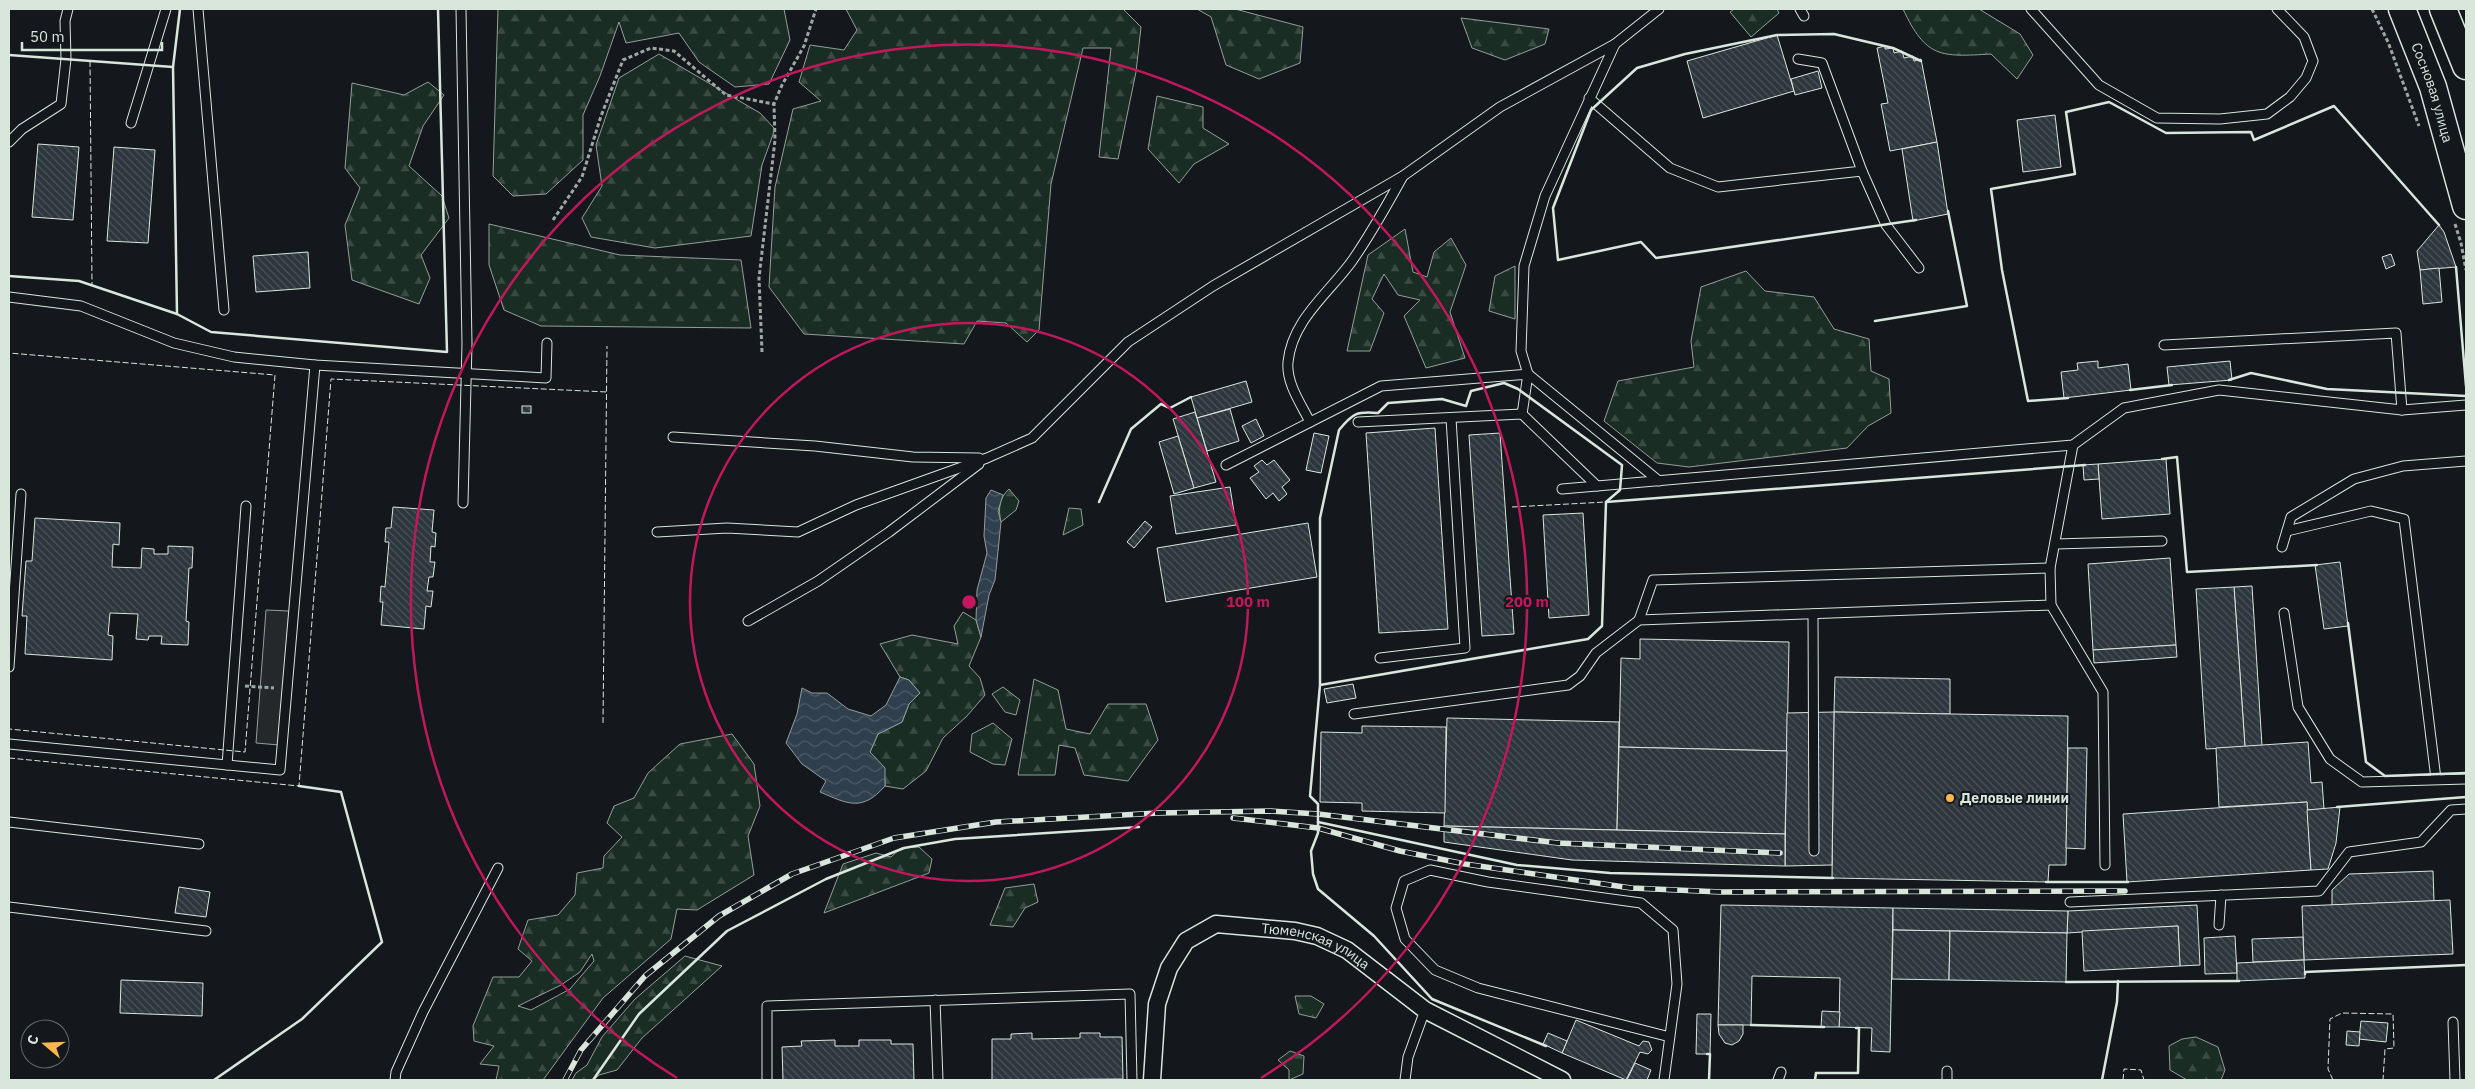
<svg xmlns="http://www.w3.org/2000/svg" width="2475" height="1089" viewBox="0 0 2475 1089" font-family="'IBM Plex Sans',sans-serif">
<defs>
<pattern id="forest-firs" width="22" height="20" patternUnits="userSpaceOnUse" patternTransform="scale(1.25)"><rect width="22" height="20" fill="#1a2d24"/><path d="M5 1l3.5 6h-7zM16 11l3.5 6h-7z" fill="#3b4b43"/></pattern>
<pattern id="water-waves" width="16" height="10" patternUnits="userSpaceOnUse" patternTransform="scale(1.25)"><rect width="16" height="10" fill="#2f3f4d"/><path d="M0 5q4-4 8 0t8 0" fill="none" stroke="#4c5b66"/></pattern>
<pattern id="building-back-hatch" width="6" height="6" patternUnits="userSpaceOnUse" patternTransform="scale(1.25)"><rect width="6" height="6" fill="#2c363c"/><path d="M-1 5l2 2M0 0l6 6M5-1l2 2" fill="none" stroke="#4a5358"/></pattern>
</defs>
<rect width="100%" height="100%" fill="#14181c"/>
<g fill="url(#forest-firs)" stroke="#939e99" fill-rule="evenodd">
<path d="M498,9H784L790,40L769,84L735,87L699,62L679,33L626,43L619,22L600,76L583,115V160L546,194L513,196L493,176Z"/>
<path d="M846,9H1123L1141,27L1136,72L1118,159L1099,157L1111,48H1083L1051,184L1039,330L1027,342L1006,323L977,321L964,344L804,334L769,287L775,187L793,109L821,101L799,82L810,45L844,50L857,30Z"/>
<path d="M1197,9H1235L1303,27L1300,63L1259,79L1226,65L1211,17Z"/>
<path d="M1734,9H1777L1779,13L1751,37L1730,12Z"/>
<path d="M1903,9H1979L2020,34L2033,55L2017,79L1991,54C1940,57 1926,58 1903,9Z"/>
<path d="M1461,18L1549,29L1545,44L1505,60L1472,48Z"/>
<path d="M659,54L760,113L775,129L762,165L751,236L655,248L591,237L582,218L602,186L596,145L619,78Z"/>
<path d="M428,82L444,95L423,126L409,166L442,196L449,218L421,255L430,278L419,304L352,280L345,225L360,188L345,168L352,83L404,95Z"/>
<path d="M1157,96L1203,107V128L1229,144L1194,164L1179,183L1148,149Z"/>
<path d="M489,224L620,255L741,260L751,328L541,326L504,310L489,265Z"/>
<path d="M1405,229L1413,272L1427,277L1434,252L1451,238L1466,265L1450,312L1465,358L1426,368L1404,316L1420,300L1398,295L1384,274L1372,299L1384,313L1370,351H1347L1368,255Z"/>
<path d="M1515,266V319L1489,311L1495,276Z"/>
<path d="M1746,271L1765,291L1814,297L1834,329L1869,339L1871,371L1889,379L1891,413L1868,426L1847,448L1689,467L1657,463L1604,421L1618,381L1694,367L1691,341L1701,287Z"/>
<path d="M1009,489L1019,501L1016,510L1001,522C998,509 999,498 1009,489Z"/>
<path d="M1069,508L1081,509L1083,525L1063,535Z"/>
<path d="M963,612L976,620L981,637L969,666L980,678L985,695L967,716L943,738L926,771L903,789L885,786L884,768L870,752L878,734L902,722L909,704L920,693L909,680L900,677L880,644L912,635L958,644L954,626Z"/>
<path d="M1034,679L1058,690L1066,729L1090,734L1108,704H1146L1158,740L1128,781L1084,775L1075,748L1059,745L1055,775H1018Z"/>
<path d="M1003,687L1020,700L1016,715L1005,712L992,694Z"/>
<path d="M993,723L1012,739L1005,765L993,764L970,752L972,734Z"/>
<path d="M732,734L754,764L760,806L748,836L754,875L697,910L677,909L671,939L603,998L543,1080H496L499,1066L480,1064L494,1046L474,1041L473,1026L493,977H519L532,961L518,949L528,920L558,915L575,895L577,873L603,868L604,856L622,837L607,823L614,806L634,798L648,773L680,744ZM592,954L594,961L570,989L531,1010L518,1006L561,985L580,972Z"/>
<path d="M919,847L932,859L929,873L824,913L843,864L876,853L891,857L901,848Z"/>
<path d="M1034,884L1038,902L1025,908L1013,927L990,925L1005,888Z"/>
<path d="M685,956L722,966L642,1038L617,1070L599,1075L594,1080H572L576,1073L587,1065L602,1037L635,999Z"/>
<path d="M1295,996H1311L1324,1004L1316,1018L1299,1014Z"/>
<path d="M2196,1037L2218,1047L2225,1070L2221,1080H2187L2170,1070L2169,1046L2182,1039Z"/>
<path d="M1290,1051L1304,1056L1303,1074L1289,1080V1070L1278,1060Z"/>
</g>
<path fill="#24282b" stroke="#939e99" d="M266,610L289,611L279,745L256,743Z"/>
<g fill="url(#water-waves)" stroke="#939e99">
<path d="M991,490L1003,495L998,511L1001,522L995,580L989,595L981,637L976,620L977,590L987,553L984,536L986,498Z"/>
<path d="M900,677L909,680L920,693L909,704L902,722L878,734L870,752L885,768V786C862,812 848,804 820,792L826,781L802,764L786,743L797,714L802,688L812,693H827L848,709L871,716L886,705Z"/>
</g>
<g fill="url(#building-back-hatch)" stroke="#d8e6dc">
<path d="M1777,35L1794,91L1703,118L1687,61Z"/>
<path d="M1885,46V49L1893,48L1894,53L1902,51L1904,58L1913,56L1914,61L1921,59L1937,142L1890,151L1881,104L1888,103L1877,48Z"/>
<path d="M1818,71L1822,88L1795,95L1791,79Z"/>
<path d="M2055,115L2061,167L2023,172L2017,120Z"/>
<path d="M1937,142L1948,214L1913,221L1902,149Z"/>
<path d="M38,144L79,147L73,220L32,217Z"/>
<path d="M114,147L155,150L148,243L107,241Z"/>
<path d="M2439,225L2444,232L2456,267L2420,270L2417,251Z"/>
<path d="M308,252L310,288L256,292L253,256Z"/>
<path d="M2391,254L2395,265L2386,269L2382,257Z"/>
<path d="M2439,268L2442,302L2423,304L2420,270Z"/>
<path d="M2098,361V368L2128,364L2131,390L2064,398L2061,372L2078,370L2077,363Z"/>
<path d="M2230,361L2232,380L2169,385L2167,367Z"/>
<path d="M1246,381L1252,402L1197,418L1191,397Z"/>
<rect x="522" y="406" width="9" height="7"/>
<path d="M1230,409L1239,441L1207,451L1197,418Z"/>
<path d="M1195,412L1216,482L1194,488L1173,419Z"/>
<path d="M1256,419L1264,436L1251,443L1242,426Z"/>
<path d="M1435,428L1448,629L1379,633L1366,433Z"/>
<path d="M1314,433L1329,436L1321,473L1306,470Z"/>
<path d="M1500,433L1514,634L1482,636L1469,435Z"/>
<path d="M1178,436L1194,488L1174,494L1159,442Z"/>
<path d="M2166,459L2170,514L2102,519L2098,464Z"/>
<path d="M1262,460L1267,465L1274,460L1290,480L1282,487L1287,494L1279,501L1273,493L1266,499L1250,478L1259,472L1254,466Z"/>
<path d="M2098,464L2099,479L2084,480L2083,465Z"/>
<path d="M1230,487L1236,525L1176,534L1170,496Z"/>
<path d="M393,507L434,510L432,532L436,533L435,547L431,546L430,562H435L433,577H429L427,591H433L431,607L426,606L424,629L381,625L383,602H380L381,586L385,587L389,542H385L386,528H391Z"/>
<path d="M1583,513L1589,615L1549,618L1543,515Z"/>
<path d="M35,518L120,523L119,545L113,544L112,567L141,568L142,548L154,549V554H168V546L193,547L192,568H189L186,621L189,622L188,645L161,644L162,636H149L148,640L136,639L138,614L110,613L108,635L113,636L112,660L25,654L27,616H22L26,561H32Z"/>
<path d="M1145,521L1152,527L1134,548L1127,542Z"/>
<path d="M1308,523L1317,577L1166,602L1157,548Z"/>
<path d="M2170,558L2176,645L2093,650L2088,564Z"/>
<path d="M2340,562L2348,626L2324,629L2315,565Z"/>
<path d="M2252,586L2262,746L2245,747L2234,587Z"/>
<path d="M2234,587L2245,747L2206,749L2196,589Z"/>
<path d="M1640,639L1789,642L1787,751L1619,747L1621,658L1640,659Z"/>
<path d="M2176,645L2177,657L2094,663L2093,650Z"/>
<path d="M1835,677L1950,679V714L1834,712Z"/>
<path d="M1353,684L1356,698L1327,703L1324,689Z"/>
<path d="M1834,712L2068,716L2066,865H2049L2048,882L1832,878Z"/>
<path d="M1834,712L1832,865L1785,866L1787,713Z"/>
<path d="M1447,718L1619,722L1617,830L1444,826Z"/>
<path d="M1362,726L1446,727L1445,813L1362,811V803L1320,802L1321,732L1362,733Z"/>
<path d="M2308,742L2311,783L2322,782L2324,809L2307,810V802L2219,807L2216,748Z"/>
<path d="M1619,747L1787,751L1785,834L1617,830Z"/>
<path d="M2068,748H2087L2085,849L2066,848Z"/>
<path d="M2307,802L2311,870L2127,882L2123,814Z"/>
<path d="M2340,807L2336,843L2328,869L2311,870L2307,810Z"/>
<path d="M1444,826L1785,834V866L1572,860L1444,842Z"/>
<path d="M2433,871L2434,901L2332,905V890L2349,874Z"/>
<path d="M179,887L210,892L206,917L175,913Z"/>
<path d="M2450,900L2453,954L2304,960L2302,906Z"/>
<path d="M1721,905L1893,908L1890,1052L1871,1051L1872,1028L1839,1027L1840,978L1752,976L1751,1025H1718Z"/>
<path d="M2197,905L2200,965L2180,966L2178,926L2067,933L2068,911Z"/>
<path d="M1893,908L2068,911L2067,933L1893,930Z"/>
<path d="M2178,926L2180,966L2084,971L2082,931Z"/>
<path d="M1893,930L1950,931L1949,980L1892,979Z"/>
<path d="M1950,931L2067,933L2066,982L1949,980Z"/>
<path d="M2235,936L2237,973L2205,974L2204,938Z"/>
<path d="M2303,937L2304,960L2253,962L2252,939Z"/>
<path d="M2304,960L2305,978L2237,981V963Z"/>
<path d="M121,980L203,983L202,1016L120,1013Z"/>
<path d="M1822,1011L1840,1012L1839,1027H1821Z"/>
<path d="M1697,1014H1711L1710,1054H1696Z"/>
<path d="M1576,1020L1639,1046L1643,1041L1649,1042L1652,1050L1648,1054L1640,1052L1626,1080L1562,1053Z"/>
<path d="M2361,1021L2388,1023L2386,1042L2359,1039Z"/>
<path d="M1718,1025H1743V1034L1739,1041L1732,1045L1725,1043L1719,1034Z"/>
<path d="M2347,1031L2360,1032L2359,1046L2346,1045Z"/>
<path d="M1032,1033V1039L1080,1038V1033H1100V1037H1122L1123,1079L992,1080V1039H1011V1034Z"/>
<path d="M1548,1033L1567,1041L1562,1053L1543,1044Z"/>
<path d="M835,1040V1046H859V1040H891V1044H913L914,1080H783L782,1047L802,1046L801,1041Z"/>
<path d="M1635,1063L1651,1070L1647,1080H1627Z"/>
</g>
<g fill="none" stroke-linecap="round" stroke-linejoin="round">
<g stroke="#d8e6dc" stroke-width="11">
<g id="service">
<path d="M198,9L224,310"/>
<path d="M461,9L467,344L463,503"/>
<path d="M1800,9L1804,16"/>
<path d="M2031,9L2099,85L2157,118L2220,119L2267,114L2290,97L2306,78L2313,61L2304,37L2277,9"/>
<path d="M1615,44L1545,196L1524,266L1521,351L1528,374L1659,481"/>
<path d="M1589,98L1670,168L1718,187L1862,171L1822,63L1798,59"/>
<path d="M131,123L166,9"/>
<path d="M9,142L22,129L61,104L66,59L65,21L68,9"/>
<path d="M1862,171L1886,225L1919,268"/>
<path d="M9,297L81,306L174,343L234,357L315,365L546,378L547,343"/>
<path d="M2164,345L2396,333L2402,410"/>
<path d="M1310,422C1301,404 1286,383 1288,362C1292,320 1329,293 1352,261C1371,234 1387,205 1403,176"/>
<path d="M1358,422L1522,414L1597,486"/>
<path d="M673,437L815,446L913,457L979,458"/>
<path d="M2073,445L2050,568L2051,605L2103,692L2105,865"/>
<path d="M1226,465L1381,386L1528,374L1522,414"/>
<path d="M1562,489L2073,445L2124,408L2219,390L2402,410L2466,405"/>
<path d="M2287,531L2371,511L2404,519L2436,779"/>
<path d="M657,532L727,528L798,532L856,505L987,458L1032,438L1128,342L1213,286L1403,176L1500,107L1615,44L1659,9"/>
<path d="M2055,544L2162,541"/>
<path d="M2282,547L2291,517L2354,479L2403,466L2466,461"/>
<path d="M2284,613L2298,707L2330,759L2362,782L2466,779"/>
<path d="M1813,614L1814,851"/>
<path d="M1639,620L1653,580L2050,568"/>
<path d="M748,621L818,581L889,532L979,464"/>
<path d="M1380,658L1465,648L1451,418"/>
<path d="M9,667L21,494"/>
<path d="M1354,714L1568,685L1580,676L1596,653L1639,620L2051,605"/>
<path d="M9,744L280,770L315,365"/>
<path d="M227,765L246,506"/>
<path d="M9,822L199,844"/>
<path d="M2070,902L2319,891L2349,852L2421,842L2451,810L2466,809"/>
<path d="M9,907L206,931"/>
<path d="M2219,925L2221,895"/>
<path d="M935,1000L938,1080"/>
<path d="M2453,1022L2455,1080"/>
<path d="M1947,1071V1080"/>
<path d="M395,1080L396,1072L423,1012L498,868"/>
<path d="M767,1080V1006L1130,994L1132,1080"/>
<path d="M1405,1080L1408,1057L1425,1010"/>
<path d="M1664,1080L1677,984L1673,930L1641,903L1488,882L1430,870L1404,881L1396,908L1405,939L1435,970L1478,988L1670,1037"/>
<path d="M1778,1080L1781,1072"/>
</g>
</g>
<g stroke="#d8e6dc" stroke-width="19">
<g id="minor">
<path id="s1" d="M1152,1080L1157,1004L1169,968L1186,941L1216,924L1295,931L1317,936L1347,950L1425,1010L1562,1080"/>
</g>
</g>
<g stroke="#d8e6dc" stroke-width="29">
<g id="primary">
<path id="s2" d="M2402,9L2433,87L2466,206"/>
<path d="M2443,9L2466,66"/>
</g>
</g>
<g stroke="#9da8a2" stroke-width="3" stroke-dasharray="4 2.5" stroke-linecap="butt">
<path d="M2372,9L2388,42L2419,126"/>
<path d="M553,220L582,177L601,116L623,60L651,48L674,51L726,95L774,104"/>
<path d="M2455,224L2461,243L2466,270"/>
<path d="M762,352L759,278L775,140L774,104L782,85L804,46L816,9"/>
<path d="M245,686L274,688"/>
</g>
<use href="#service" stroke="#14181c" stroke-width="9"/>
<use href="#minor" stroke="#14181c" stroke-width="16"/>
<use href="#primary" stroke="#14181c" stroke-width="26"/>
<g stroke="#d8e6dc" stroke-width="5.5">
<g id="rail">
<path d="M1233,818L1318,828L1400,851L1465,864L1631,888L1721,892L2125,891"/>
<path d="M565,1080L581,1050L645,976L719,916L792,874L894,838L996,822L1158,813L1270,811L1318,814L1558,843L1780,853"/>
</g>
</g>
<use href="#rail" stroke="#14181c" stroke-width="4" stroke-dasharray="11" stroke-linecap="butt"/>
<g stroke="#d8e6dc" stroke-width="1" stroke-dasharray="6 2.5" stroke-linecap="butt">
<path d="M90,61L92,285"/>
<path d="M9,358V353L275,375L245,752L9,729"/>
<path d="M1512,507L1606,502"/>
<path d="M603,723L607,346"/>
<path d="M9,758L299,786L331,379L607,392"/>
<path d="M2123,1080L2124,1069L2141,1070L2144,1080"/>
<path d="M2333,1080L2328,1069L2330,1019L2342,1013L2393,1014L2394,1048L2385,1049L2383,1080"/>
</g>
<g stroke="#d8e6dc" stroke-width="2.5">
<path d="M9,55L173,67"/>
<path d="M1916,220L1656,258L1641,242L1558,260L1553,208L1591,110L1637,68L1685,54L1777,35L1834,34L1893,48L1921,61"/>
<path d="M2456,267L2466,386"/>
<path d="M9,276L79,281L177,314L211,332L447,352L438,9"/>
<path d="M177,314L173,67L180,9"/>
<path d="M1875,321L1967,306L1948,211"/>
<path d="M2229,380L2251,373L2327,389L2466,396"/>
<path d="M2130,390L2172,385"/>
<path d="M2068,398L2028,401L2002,270L1991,189L2075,174L2066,112L2109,102L2166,133L2251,132L2254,140L2334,106L2439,225"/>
<path d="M2162,459L2177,457L2187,572L2317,565"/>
<path d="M1099,502L1131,429L1161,404L1170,408L1191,397"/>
<path d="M1606,502L2085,465"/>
<path d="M2348,623L2366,762L2385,776L2466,773"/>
<path d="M1320,685L1588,639L1602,626L1606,502L1620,490L1622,465L1518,389L1504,383L1471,391L1466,406L1442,399L1388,403L1378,413C1357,411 1353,413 1339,430L1320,518V685L1310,796L1318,804V833L1311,851L1313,874L1318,889L1374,936L1432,999L1546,1046"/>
<path d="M2337,807L2466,797"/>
<path d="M1318,822L1517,865L1610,873L1833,878"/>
<path d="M2046,882H2128"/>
<path d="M2305,974V972L2466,965"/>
<path d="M2066,982L2239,981"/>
<path d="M1751,1025L1824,1027"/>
<path d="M1707,1054H1710L1709,1080"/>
<path d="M214,1080L302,1019L382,942L341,792L299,786"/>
<path d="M593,1080L639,1014L727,931L826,879L904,848L955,839L1139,827"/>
<path d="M1815,1080L1816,1073H1858L1859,1028H1856"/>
<path d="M2102,1080L2117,1002L2118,981"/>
</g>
</g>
<g fill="none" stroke="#c2185b" stroke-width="2.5">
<circle cx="969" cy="602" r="279"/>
<path d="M677 1078A558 558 0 1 1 1261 1078"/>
</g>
<circle fill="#ffb74d" stroke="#14181c" stroke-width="2" cx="1950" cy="798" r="5"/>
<g text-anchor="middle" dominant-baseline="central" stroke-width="4" stroke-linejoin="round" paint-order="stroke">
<g font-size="14" fill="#d8e6dc" stroke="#14181c">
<text stroke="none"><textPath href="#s2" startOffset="89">Сосновая улица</textPath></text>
<text stroke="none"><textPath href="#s1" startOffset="284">Тюменская улица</textPath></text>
</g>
<g font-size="14" font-weight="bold" fill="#d8e6dc" stroke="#14181c" text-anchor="start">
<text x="1960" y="798">Деловые линии</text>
</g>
</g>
<circle cx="969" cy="602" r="8" fill="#c2185b" stroke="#14181c" stroke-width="2.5"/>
<g font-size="15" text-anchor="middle" font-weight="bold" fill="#c2185b" stroke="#14181c" stroke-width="4" stroke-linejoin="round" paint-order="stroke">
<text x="1248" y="607">100 m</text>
<text x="1527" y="607">200 m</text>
</g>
<rect width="2475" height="1089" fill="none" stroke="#d8e6dc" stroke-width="20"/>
<g transform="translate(45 1044) rotate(289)"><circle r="24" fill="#14181c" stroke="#626a69"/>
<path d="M0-4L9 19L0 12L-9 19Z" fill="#ffb74d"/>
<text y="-8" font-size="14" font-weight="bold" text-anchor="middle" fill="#d8e6dc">С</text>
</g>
<path d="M22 42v8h140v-8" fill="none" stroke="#d8e6dc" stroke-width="2.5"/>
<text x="30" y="42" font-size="15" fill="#d8e6dc" stroke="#14181c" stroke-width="4" paint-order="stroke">50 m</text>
</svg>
